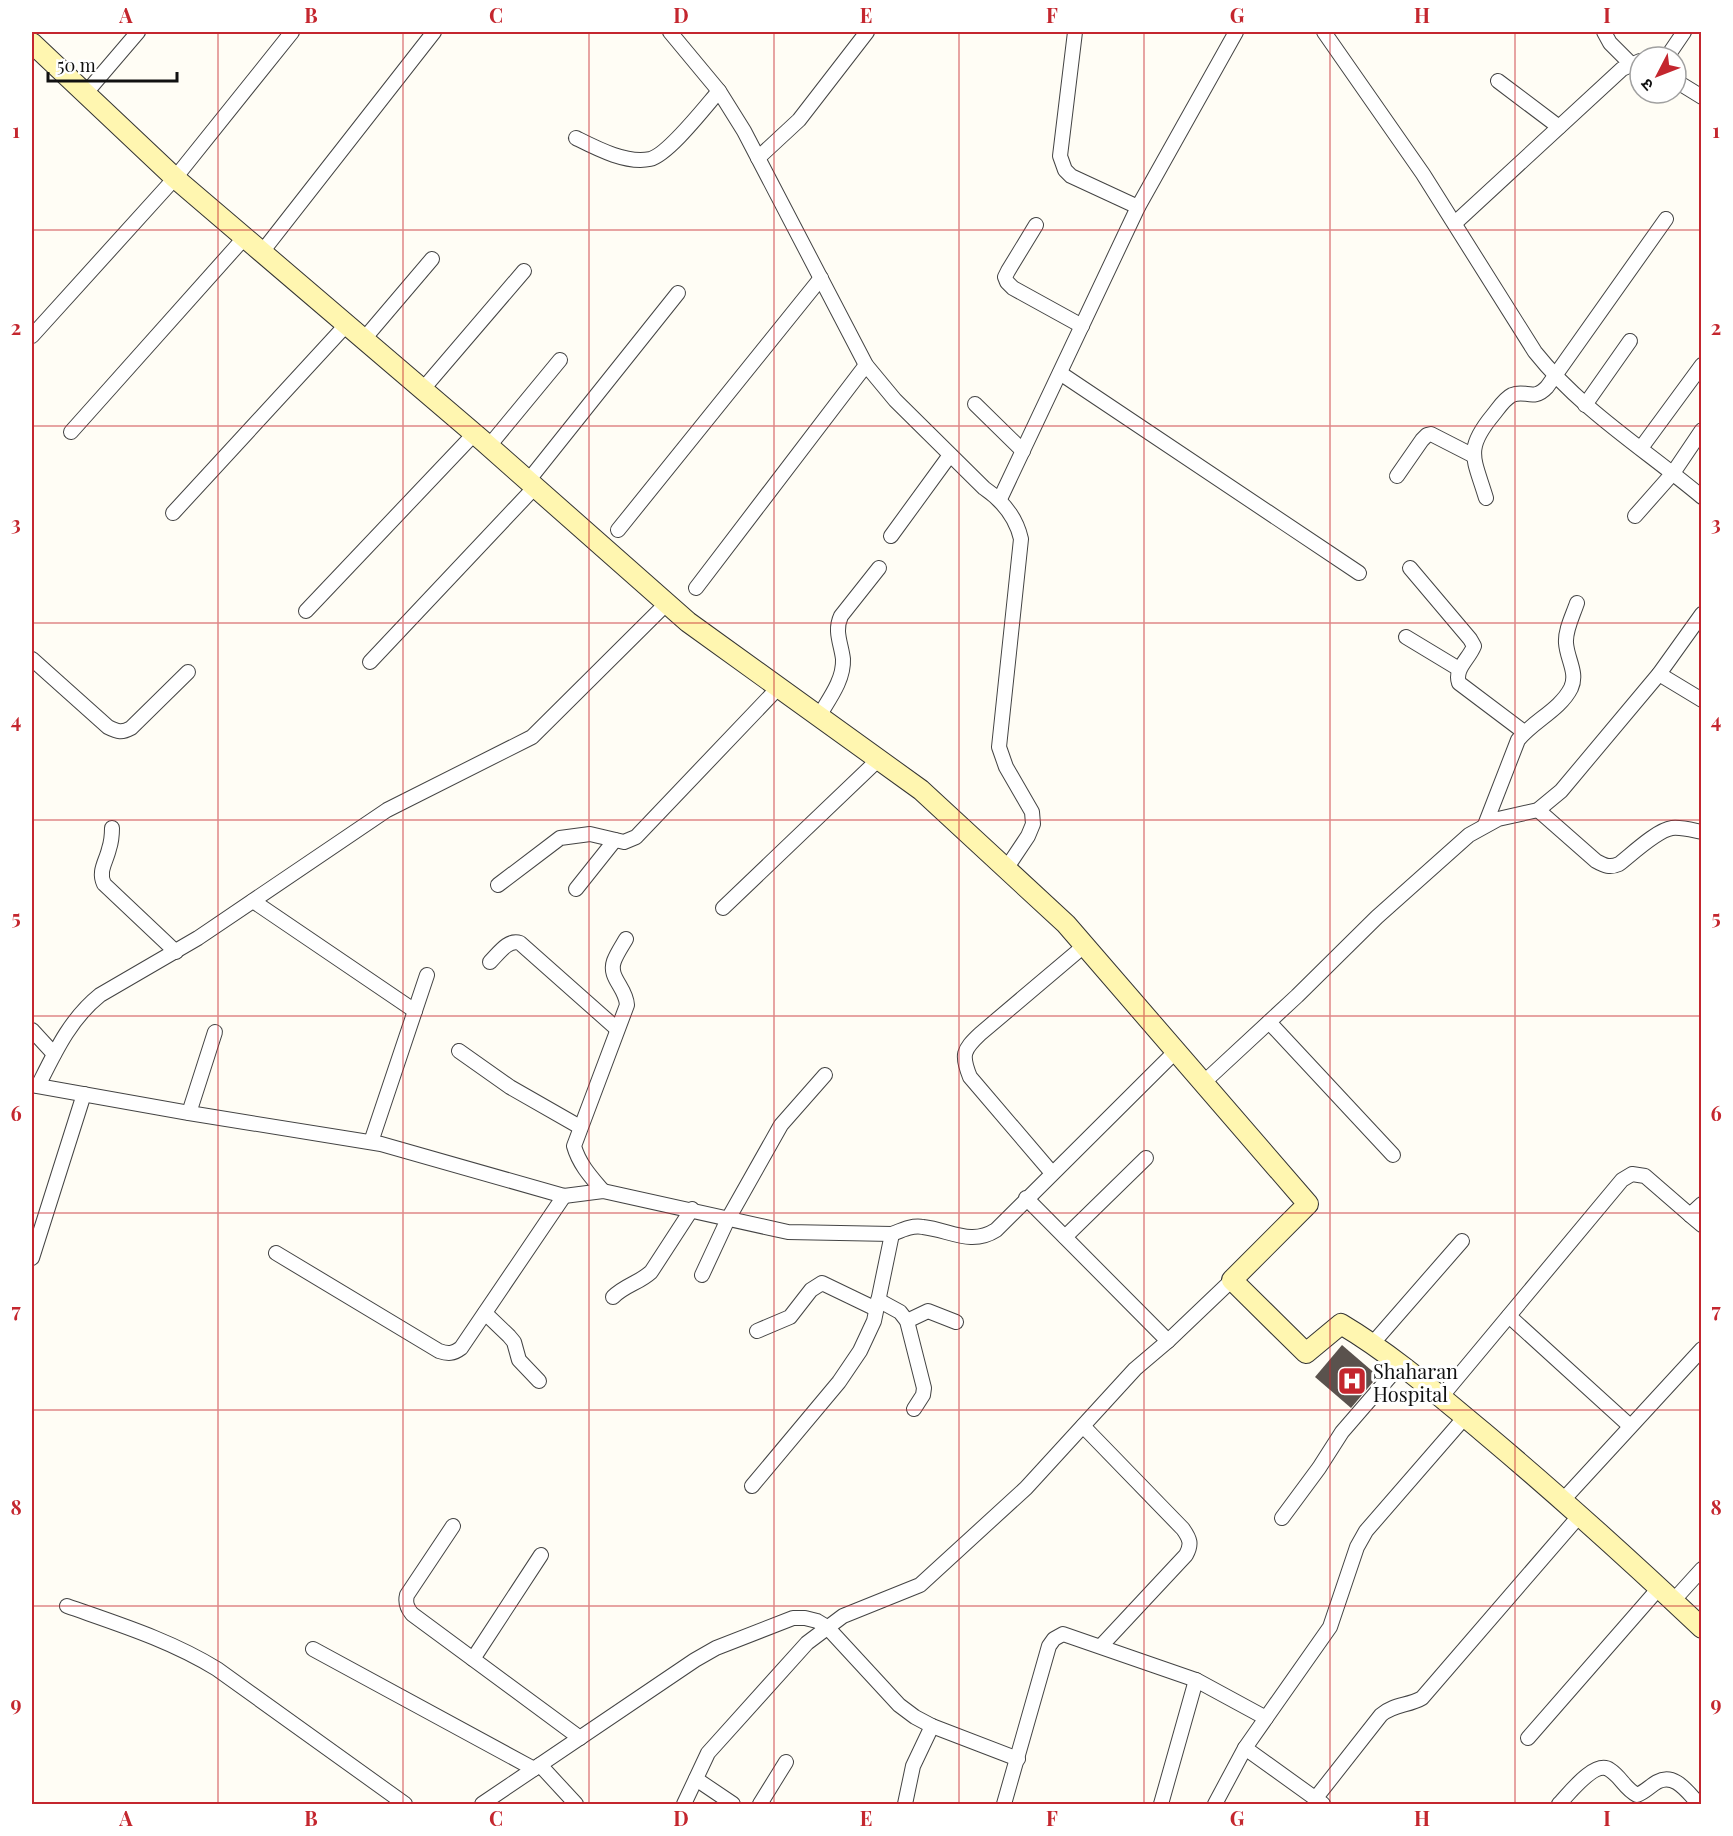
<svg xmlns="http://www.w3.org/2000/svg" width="1733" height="1836" viewBox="0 0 1733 1836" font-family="'Playfair Display','Noto Sans Devanagari',serif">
<rect width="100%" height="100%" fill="#fffdf5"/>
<path fill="#5a524d" d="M1342,1345L1378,1376L1351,1408L1315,1377Z"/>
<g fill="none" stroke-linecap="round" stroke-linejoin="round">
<g stroke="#444" stroke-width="16">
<g id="street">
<path d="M670,32L719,91L744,131L866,365L895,400L984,488C1003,501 1016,517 1021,539L999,747L1006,767L1032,812L1033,824L1028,836L1006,869"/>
<path d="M1075,32L1060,156L1065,170L1071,176L1138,207"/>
<path d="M1324,32L1423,174L1535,352C1581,410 1646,450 1702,497"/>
<path d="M1604,32L1610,43L1631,64"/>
<path d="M1667,57L1684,32"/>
<path d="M1498,81L1559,127"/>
<path d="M1676,81L1702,97"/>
<path d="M85,94L138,32"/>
<path d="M576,138C596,148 626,164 650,159C668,155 705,107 719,91"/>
<path d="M758,158L799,120L867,32"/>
<path d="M1455,223L1622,69L1640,61"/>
<path d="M1036,225L1008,271L1005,277L1007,282L1013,288L1082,326"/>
<path d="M262,252L434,32"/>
<path d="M32,336L175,178L292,32"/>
<path d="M364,339L432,259"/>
<path d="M1060,373L1359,573"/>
<path d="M423,389L524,271"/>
<path d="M975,404L1023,451"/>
<path d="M1585,405L1630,341"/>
<path d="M71,432L245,237"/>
<path d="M489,446L560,360"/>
<path d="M1641,448L1702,365"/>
<path d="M1397,476L1422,440L1427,435L1431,434L1474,456"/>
<path d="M528,481L678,293"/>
<path d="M1486,498C1474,458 1464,450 1493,415C1498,409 1504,399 1512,395C1526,389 1533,402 1547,387L1666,219"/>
<path d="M1000,499L1138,207L1236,32"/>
<path d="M173,513L347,324"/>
<path d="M1635,516L1673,473L1702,430"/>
<path d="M618,530L821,278"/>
<path d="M891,536L950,455"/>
<path d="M1410,568L1470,639L1474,646C1469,659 1454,669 1459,683L1524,732"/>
<path d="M696,588L866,365"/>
<path d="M306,611L475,433"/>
<path d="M1406,637L1459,669"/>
<path d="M32,659L108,727C118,732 122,733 131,728L188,672"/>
<path d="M370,662L535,487"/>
<path d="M1659,674L1702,700"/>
<path d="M819,716C829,699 844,680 843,659C841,643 834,631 841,616L879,568"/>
<path d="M1538,810L1596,861C1605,866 1610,868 1619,864C1632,854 1657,830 1672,828C1682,827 1692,830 1702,832"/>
<path d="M1485,825L1518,740C1533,721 1560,710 1571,688C1578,673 1567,659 1566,643C1565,630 1573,615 1577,603"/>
<path d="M112,828C112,835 111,843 109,849C106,862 98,871 104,884L176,952"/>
<path d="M498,885L560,838L590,834L624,842L636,837L779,687"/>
<path d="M576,889L615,840"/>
<path d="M253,901L415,1011"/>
<path d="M723,908L879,759"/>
<path d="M490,962C499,953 508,939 520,943L617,1029"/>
<path d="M1269,1022L1393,1155"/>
<path d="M32,1030L54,1054"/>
<path d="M459,1051L510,1087L580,1127"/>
<path d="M1202,1084L1297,996L1377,917L1469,835L1498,819L1538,810L1561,791L1659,674L1702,614"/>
<path d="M32,1085L189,1113L381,1144L564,1196L603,1191L788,1232L892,1234C902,1230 912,1225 923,1227C950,1230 971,1246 996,1230L1175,1052"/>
<path d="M38,1086C55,1052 70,1019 100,995L198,938L387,810L532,737L667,603"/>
<path d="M189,1113L215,1032"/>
<path d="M371,1142L427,975"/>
<path d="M1052,1173L970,1077C961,1055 963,1050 980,1034L1084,946"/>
<path d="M603,1191C591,1177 579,1164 574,1146L627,1005C626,987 608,978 614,961C617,953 622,946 626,939"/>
<path d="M1026,1198L1168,1341"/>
<path d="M1690,1215L1702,1225"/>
<path d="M1065,1237L1146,1158"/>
<path d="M276,1253L439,1351C448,1354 453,1354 461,1348L564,1196"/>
<path d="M32,1258L84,1094"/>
<path d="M702,1275L728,1219L781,1125L825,1075"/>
<path d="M613,1297C625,1285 639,1283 651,1272L692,1209"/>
<path d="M878,1300L900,1312L907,1321L924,1388L923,1395L914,1409"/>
<path d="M485,1313L509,1336L514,1342L519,1360L539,1381"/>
<path d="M1509,1316L1630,1426"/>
<path d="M907,1321L928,1311L956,1322"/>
<path d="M757,1331L790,1317L811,1290L822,1283L876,1309"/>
<path d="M1373,1343L1462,1241"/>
<path d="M1442,1396L1622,1180L1632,1174L1645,1176L1690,1215L1702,1204"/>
<path d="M1083,1426L1183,1529C1190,1539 1192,1544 1186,1555L1101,1646"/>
<path d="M752,1486L839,1382L860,1351L874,1321L892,1234"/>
<path d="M1563,1500L1702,1349"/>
<path d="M1282,1518L1319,1468L1342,1432L1400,1365"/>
<path d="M453,1526L407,1595C405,1603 407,1608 412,1614L580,1738"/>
<path d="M1673,1601L1702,1569"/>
<path d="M67,1606C118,1624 170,1640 217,1669L405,1804"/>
<path d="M313,1649L534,1769"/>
<path d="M473,1659L541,1555"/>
<path d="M1528,1738L1659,1588"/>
<path d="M1245,1748L1323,1804"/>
<path d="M540,1765L576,1804"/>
<path d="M696,1779L733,1804"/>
<path d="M1315,1799L1381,1715C1394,1704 1408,1706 1422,1698L1580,1515"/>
<path d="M482,1804L695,1660L716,1648L793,1618H805L817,1621L827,1627L899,1705L915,1717L932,1726L1018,1759"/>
<path d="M684,1804L708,1753L807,1643L843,1616L920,1585L1026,1488L1135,1369L1168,1341L1232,1280"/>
<path d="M760,1804L786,1762"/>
<path d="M905,1804L913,1766L932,1726"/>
<path d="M1004,1804L1049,1646L1054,1639L1063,1634L1196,1680L1266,1718L1330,1627L1357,1547L1366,1531L1465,1417"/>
<path d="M1161,1804L1196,1680"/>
<path d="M1215,1804L1245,1748L1266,1718"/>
<path d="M1559,1804C1568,1795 1595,1759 1610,1770C1621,1777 1625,1789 1637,1795C1645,1792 1650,1786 1657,1782C1675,1772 1688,1793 1699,1804"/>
</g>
</g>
<g stroke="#333" stroke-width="22">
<path id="secondary" d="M32,43L175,178L483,441L688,622L921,790L1066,924L1308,1204L1232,1280L1306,1353L1341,1324C1393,1355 1437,1394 1483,1432C1558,1495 1631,1561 1702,1628"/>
</g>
<use href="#street" stroke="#fff" stroke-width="14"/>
<use href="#secondary" stroke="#fff6b0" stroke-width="20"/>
</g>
<path fill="none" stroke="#c4262e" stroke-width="1.5" stroke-opacity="0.55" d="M218,32V1804M403,32V1804M589,32V1804M774,32V1804M959,32V1804M1144,32V1804M1330,32V1804M1515,32V1804M32,230H1702M32,426H1702M32,623H1702M32,820H1702M32,1016H1702M32,1213H1702M32,1410H1702M32,1606H1702"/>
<defs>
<g id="hospital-square" transform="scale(1.5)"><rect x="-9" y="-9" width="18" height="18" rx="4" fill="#c4262e" stroke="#fff"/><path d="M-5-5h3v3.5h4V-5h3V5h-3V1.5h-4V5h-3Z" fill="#fff"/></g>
</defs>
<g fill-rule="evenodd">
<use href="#hospital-square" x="1352" y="1381"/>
</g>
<g text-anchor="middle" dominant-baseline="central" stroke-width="6" stroke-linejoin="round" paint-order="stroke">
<g font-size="20" fill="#111" stroke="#fff" text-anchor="start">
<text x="1373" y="1370">Shaharan<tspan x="1373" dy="23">Hospital</tspan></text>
</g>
</g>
<rect width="1733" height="1836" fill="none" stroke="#ffffff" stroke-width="66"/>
<g transform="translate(1658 75) rotate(228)"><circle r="28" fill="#ffffff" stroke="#a0a0a0" stroke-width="1.5"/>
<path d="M0-4.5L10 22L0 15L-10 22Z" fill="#c4262e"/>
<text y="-9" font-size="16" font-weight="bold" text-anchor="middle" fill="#111111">उ</text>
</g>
<path d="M48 72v9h129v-9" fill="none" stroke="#111111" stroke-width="3"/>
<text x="57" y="72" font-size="18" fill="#111111" stroke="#ffffff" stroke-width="4.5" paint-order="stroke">50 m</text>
<rect x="33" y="33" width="1667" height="1770" fill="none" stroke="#c4262e" stroke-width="2"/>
<g font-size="20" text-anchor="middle" font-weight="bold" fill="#c4262e">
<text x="126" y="23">A</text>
<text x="311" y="23">B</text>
<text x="496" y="23">C</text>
<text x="681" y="23">D</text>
<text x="866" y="23">E</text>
<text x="1052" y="23">F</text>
<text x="1237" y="23">G</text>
<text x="1422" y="23">H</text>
<text x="1607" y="23">I</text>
<text x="16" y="138">1</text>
<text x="1716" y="138">1</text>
<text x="16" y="335">2</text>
<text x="1716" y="335">2</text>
<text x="16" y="531">3</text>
<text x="1716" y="531">3</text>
<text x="16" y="728">4</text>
<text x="1716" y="728">4</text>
<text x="16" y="925">5</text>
<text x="1716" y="925">5</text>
<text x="16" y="1121">6</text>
<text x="1716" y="1121">6</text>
<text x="16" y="1318">7</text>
<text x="1716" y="1318">7</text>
<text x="16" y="1515">8</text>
<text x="1716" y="1515">8</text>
<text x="16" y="1711">9</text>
<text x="1716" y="1711">9</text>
<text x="126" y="1826">A</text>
<text x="311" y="1826">B</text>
<text x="496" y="1826">C</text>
<text x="681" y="1826">D</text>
<text x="866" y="1826">E</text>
<text x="1052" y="1826">F</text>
<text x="1237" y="1826">G</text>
<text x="1422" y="1826">H</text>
<text x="1607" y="1826">I</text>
</g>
</svg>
